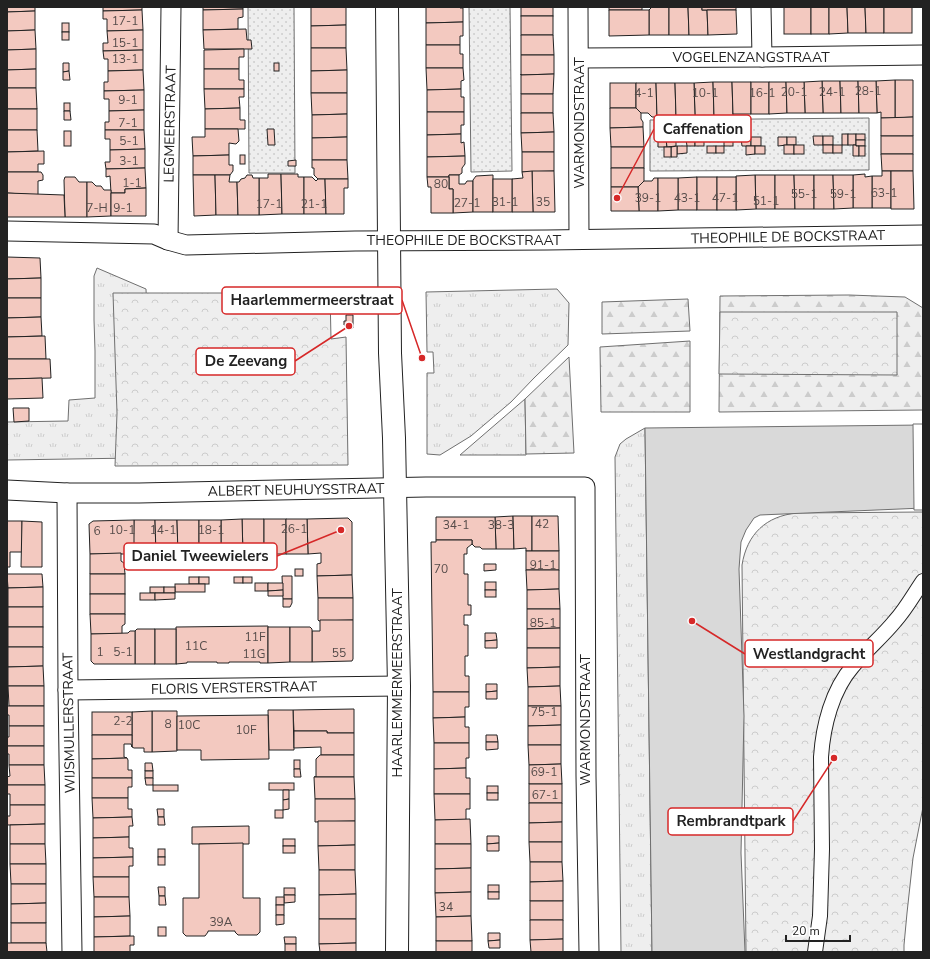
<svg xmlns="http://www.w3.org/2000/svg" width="930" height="959" viewBox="0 0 930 959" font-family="'Nunito Sans',sans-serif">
<defs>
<pattern id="grass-tufts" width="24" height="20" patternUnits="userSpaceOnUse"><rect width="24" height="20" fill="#eee"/><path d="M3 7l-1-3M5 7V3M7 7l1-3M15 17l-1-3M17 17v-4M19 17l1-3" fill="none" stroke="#ccc"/></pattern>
<pattern id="forest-firs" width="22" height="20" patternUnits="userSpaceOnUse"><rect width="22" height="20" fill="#eee"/><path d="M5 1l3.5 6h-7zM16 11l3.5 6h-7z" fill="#ccc"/></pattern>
<pattern id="park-crowns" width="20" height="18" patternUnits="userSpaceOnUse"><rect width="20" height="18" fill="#eee"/><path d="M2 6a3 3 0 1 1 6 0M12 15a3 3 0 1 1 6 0" fill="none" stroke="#ccc"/></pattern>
<pattern id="garden-dots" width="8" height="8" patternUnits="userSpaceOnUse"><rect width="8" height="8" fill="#eee"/><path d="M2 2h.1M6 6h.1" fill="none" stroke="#ccc" stroke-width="1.8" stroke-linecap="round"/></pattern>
</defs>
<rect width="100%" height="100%" fill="#fff"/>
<g fill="url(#grass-tufts)" stroke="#6f6f6f">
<path d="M97,268L146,289L147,315L134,458L7,460V422L68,421L69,400L95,398V351L94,320V276Z"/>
<path d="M557,289L569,303L568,345L534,378L511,402L471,436L440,455L427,454V373H434L433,352H427L426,292Z"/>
<path d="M525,399L526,455H460Z"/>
<path d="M645,428L652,952H621L615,457L620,444L626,439Z"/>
</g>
<g fill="url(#forest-firs)" stroke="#6f6f6f">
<path d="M849,295L905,297L923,308V410L719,412L720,296Z"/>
<path d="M688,299L690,331L602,334V302Z"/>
<path d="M690,341V412H601L600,347Z"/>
<path d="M569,357L574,453L526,454L525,399Z"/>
</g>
<g fill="url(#park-crowns)" stroke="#6f6f6f">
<path d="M113,293H330L331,339L346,337L348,465L115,466L117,413Z"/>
<path d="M720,312H897V375L719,374Z"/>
<path d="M923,512V807L913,858L907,913L904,945V952H746L742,565C747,534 766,516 797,513Z"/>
</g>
<g fill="url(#garden-dots)" stroke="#6f6f6f">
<path d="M248,7H294L295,173H249Z"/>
<path d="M469,7H510L512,171L471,172Z"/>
<path d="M869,118V170L650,171V120Z"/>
</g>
<path fill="#d9d9d9" stroke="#6f6f6f" d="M923,425V508L760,515L754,518L746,530L741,542L739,569L744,716L741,853L745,952H652L645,428Z"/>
<path fill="#fff" stroke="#6f6f6f" d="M913,424H923V510H914Z"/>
<g fill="#f3c9c0" stroke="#222">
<path d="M7,7H35V11L7,12Z"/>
<path d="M103,7H142V10L103,11Z"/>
<path d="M203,7H243V9L203,10Z"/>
<path d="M311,7H346V25L311,26Z"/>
<path d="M426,7H460V8H463V22L426,23Z"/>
<rect x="521" y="7" width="32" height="9"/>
<rect x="609" y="7" width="33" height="3"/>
<path d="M652,7H669V35H649V10Z"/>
<path d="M669,7H688L689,35H669Z"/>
<path d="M688,7H702V10H707L708,35H689Z"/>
<rect x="702" y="7" width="34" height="3"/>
<rect x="784" y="7" width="27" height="27"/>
<rect x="811" y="7" width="18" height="27"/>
<path d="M829,7H847L848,33L829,34Z"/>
<path d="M847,7H865L866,33H848Z"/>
<path d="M865,7H884V33H866Z"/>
<rect x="884" y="7" width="28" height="26"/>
<path d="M243,9V17L238,18V29L203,30V10Z"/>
<path d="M142,10L143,30L107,31V19H103V11Z"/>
<path d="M609,10H649V35L609,36Z"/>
<path d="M707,10H736L737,34L708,35Z"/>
<path d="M35,11V30L7,31V12Z"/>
<rect x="521" y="16" width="32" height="19"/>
<path d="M463,22V36H460V45H426V23Z"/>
<rect x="62" y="23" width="7" height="9"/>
<path d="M346,25V48H311V26Z"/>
<path d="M246,29L247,40H251L252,49H204L203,30Z"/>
<path d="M35,30L36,49L7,50V31Z"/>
<path d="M143,30V50L103,51V43H108L107,31Z"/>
<rect x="62" y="32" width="7" height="8"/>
<path d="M521,35H553L554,55H521Z"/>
<path d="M426,45H460V54H463V68H426Z"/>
<path d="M311,48H346L347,70L311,71Z"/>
<path d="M36,49V69L7,70V50Z"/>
<path d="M244,49V57H239V69H204V50Z"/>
<path d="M143,50V70L108,71V59H104L103,51Z"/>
<path d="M521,55H554V74L521,75Z"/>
<path d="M63,63H69V71L63,72Z"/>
<rect x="274" y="63" width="5" height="8"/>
<path d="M426,68H463L464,80L461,81V89L427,90Z"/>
<path d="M36,69V88H7V70Z"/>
<path d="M204,69H239V80H244V89H204Z"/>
<path d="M143,70L144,90L104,91V82H108V71Z"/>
<path d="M347,70V93H311V71Z"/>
<path d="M69,71L70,80H63V72Z"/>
<path d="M521,74V75L554,74L553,94H521Z"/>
<path d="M895,80H913V117L895,118Z"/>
<path d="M895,80V118H881V112L877,113L876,81Z"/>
<path d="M822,81H840L841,113H823Z"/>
<path d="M822,81L823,113H805L804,82Z"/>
<path d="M840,81H858L859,113H841Z"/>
<path d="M858,81H876L877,113H859Z"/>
<path d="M713,82L714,116H695L694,83Z"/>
<path d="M713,82H732L733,116H714Z"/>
<path d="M732,82H751V114H733Z"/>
<rect x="751" y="82" width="18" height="32"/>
<path d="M769,82H786L787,113L769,114Z"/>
<path d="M786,82H804L805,113H787Z"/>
<rect x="610" y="83" width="26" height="25"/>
<path d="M636,83H656L657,117H652L648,113H641L636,108Z"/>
<path d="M656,83H675L676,117H657Z"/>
<path d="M675,83H694L695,116L676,117Z"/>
<path d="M7,88H36L37,109H7Z"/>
<path d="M204,89H244V97H239L240,108L205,109Z"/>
<path d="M461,89V97H464V112H427V90Z"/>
<path d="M144,90V110L109,111V99H104V91Z"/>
<path d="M311,93H347V114L312,115Z"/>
<rect x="521" y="94" width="32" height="19"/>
<rect x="64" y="103" width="6" height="8"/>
<path d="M240,108V120H245V129H205V109Z"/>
<path d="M610,108H636L641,113V119L643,122V127L610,128Z"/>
<rect x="7" y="109" width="30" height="21"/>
<path d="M144,110V130H105V122H109V111Z"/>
<path d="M64,111H70L71,120H64Z"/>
<path d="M427,112H464V125H461V134L427,135Z"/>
<path d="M521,113H553L554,132L521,133Z"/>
<path d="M347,114V137L312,138V115Z"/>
<path d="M913,117V136H881V118Z"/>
<path d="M643,127L644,147H611L610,128Z"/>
<path d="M205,129H238L239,141L236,144L229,143V155L193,156L192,137H205Z"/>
<path d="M267,129H274L275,145H268Z"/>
<path d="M7,130H37L38,151L7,152Z"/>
<path d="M105,130H144L145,149L110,150V139H105Z"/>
<rect x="64" y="131" width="7" height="15"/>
<path d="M554,132V152H522L521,133Z"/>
<path d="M461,134V143L464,142L465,156L427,157V135Z"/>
<rect x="842" y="134" width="6" height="11"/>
<rect x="848" y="134" width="8" height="11"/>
<rect x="856" y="134" width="9" height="6"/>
<path d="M813,136H823V145H814Z"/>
<rect x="823" y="136" width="10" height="9"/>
<rect x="881" y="136" width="32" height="18"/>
<path d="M347,137V160H312V138Z"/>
<path d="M751,137V146H742L741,138Z"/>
<rect x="751" y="137" width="10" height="9"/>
<path d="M778,137H787V145L778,146Z"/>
<rect x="787" y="137" width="9" height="8"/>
<path d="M658,139H666L667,147H658Z"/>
<path d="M666,139H676V146L667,147Z"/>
<path d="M686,139H695V146H687Z"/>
<rect x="695" y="139" width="9" height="7"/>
<rect x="724" y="139" width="9" height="7"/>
<rect x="856" y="140" width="9" height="6"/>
<rect x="784" y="145" width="10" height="9"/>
<rect x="794" y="145" width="10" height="9"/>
<rect x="823" y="145" width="10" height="8"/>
<rect x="833" y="145" width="9" height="8"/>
<path d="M853,145H856V146H859V156H853Z"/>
<path d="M677,146H687V153L677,154Z"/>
<path d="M677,146V157H671V147Z"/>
<rect x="707" y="146" width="9" height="7"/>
<rect x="716" y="146" width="8" height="7"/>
<path d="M746,146H755V154L746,155Z"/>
<rect x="755" y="146" width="10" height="8"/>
<rect x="859" y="146" width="6" height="10"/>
<rect x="611" y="147" width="33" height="21"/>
<rect x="664" y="147" width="7" height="10"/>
<path d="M145,149V168L106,169L105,162H110V150Z"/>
<path d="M44,151V164H38V172H7V152Z"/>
<path d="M522,152H554V171L522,172Z"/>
<path d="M881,154H913V171H882Z"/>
<path d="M229,155V165H233V171L230,175H193V156Z"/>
<rect x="240" y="155" width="5" height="9"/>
<path d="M465,156V164L462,168V173L459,175H449V177H427V157Z"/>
<path d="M296,160V166H288V161Z"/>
<path d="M312,160H347L348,179H318L314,175V168H312Z"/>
<path d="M145,168L146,188L125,189V193H111L110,176L106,177V169Z"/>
<path d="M611,168H644V181L638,187H611Z"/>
<path d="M532,171H554L555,212H533Z"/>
<path d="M532,171L533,212H512V179L523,178L522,172Z"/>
<path d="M882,171H891V208H872V176H882Z"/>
<path d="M891,171H913L914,209H891Z"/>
<path d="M7,172H41L43,175V180L38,181V195L7,193Z"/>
<path d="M268,174H281L282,214L259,215V178H268Z"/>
<path d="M281,174H298V177H304V214H282Z"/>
<path d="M865,174V177L872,176V208H853V175Z"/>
<path d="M193,175H215L216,215L194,216Z"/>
<path d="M215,175H230L229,182H237L238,215H216Z"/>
<path d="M247,175H252L253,178H259V215H238L237,182H239L241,179L245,178Z"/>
<path d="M449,175H459V184H465L467,181H473V212L453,213V189H449Z"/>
<path d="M493,175V212H473V180L476,176Z"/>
<path d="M755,175H775V209H756Z"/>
<path d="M755,175L756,209L736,210V176Z"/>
<path d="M775,175H794L795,209H775Z"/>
<path d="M794,175H814V209H795Z"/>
<path d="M814,175H833L834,209H814Z"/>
<path d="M833,175H853V208L834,209Z"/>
<path d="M65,177H75L79,182H87V217H65L64,180Z"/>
<path d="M304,177H312L316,181L318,179H325L326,214H304Z"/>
<path d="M427,177H449V189H453V213H431V187H428Z"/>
<path d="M697,177V210H678V178Z"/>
<rect x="697" y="177" width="20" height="33"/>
<rect x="717" y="177" width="19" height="33"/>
<path d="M654,178H658V211H639L638,187L644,181H652Z"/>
<path d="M658,178H678V210L658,211Z"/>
<path d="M325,179H348V188H344V214H326Z"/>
<rect x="493" y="179" width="19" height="33"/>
<path d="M87,182H92L96,186H101L104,190H111V216L87,217Z"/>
<path d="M611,187H638L639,211H611Z"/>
<path d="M146,188V216H111V193H125V189Z"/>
<path d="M7,193L64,195L65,217H7Z"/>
<path d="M7,257L40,258L41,278L7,279Z"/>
<path d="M41,278V298H7V279Z"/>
<path d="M7,298H41V317L7,318Z"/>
<path d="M346,315H353V328H346V325H344V321H346Z"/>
<path d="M41,317L42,336L7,337V318Z"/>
<path d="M45,336L46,359H7V337Z"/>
<path d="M7,359H50L51,378L7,379Z"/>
<path d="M42,378L43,398L7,399V379Z"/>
<path d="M13,408H29V421L14,422Z"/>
<path d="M513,516L514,549H496L495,517Z"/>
<path d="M513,516H532V551H526V548L514,549Z"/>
<path d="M532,516H558L559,551H532Z"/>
<path d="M436,517H495L496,549H482L480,547H475L472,544V540H436Z"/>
<path d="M348,518L352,522V575L317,576V564L321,563V553L308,554L307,519Z"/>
<path d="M242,519H264V554H243Z"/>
<path d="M242,519L243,554H221V520Z"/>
<rect x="264" y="519" width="22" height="35"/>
<path d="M286,519H307L308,554H286Z"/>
<path d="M134,520H155L156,555L133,556Z"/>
<path d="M134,520V554H90L89,524L93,521Z"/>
<path d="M155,520H177L178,555H156Z"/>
<path d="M177,520H199V555H178Z"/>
<path d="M199,520H221V554L199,555Z"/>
<path d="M7,521H22V552H10V567H7Z"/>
<path d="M22,521L42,522V567H21Z"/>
<path d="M436,540H472V544L467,548V554H464V574H468V605H471V615H464V625H468V656H465V676H469V692H433L431,542H436Z"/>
<rect x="526" y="551" width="33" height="19"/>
<path d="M121,553V561L124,563L125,574H90V554Z"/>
<path d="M484,564H496V570L484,571Z"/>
<rect x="295" y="569" width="8" height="7"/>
<path d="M526,570H559V589L527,590Z"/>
<path d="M7,574H42L43,587L8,588Z"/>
<rect x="90" y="574" width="35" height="20"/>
<path d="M352,575L353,598H318L317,576Z"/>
<path d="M282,576H292V599H283Z"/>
<rect x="189" y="577" width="10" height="7"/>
<rect x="199" y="577" width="10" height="7"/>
<rect x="234" y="577" width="9" height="6"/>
<rect x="243" y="577" width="9" height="6"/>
<rect x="485" y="582" width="11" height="8"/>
<rect x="255" y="583" width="13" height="8"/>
<path d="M268,583H283V590L268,591Z"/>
<rect x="175" y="584" width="30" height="8"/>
<path d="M43,587V607H8V588Z"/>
<rect x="150" y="587" width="14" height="6"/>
<rect x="164" y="587" width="11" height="6"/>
<path d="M559,589L560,609H527V590Z"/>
<path d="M283,590V596H268V591Z"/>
<rect x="485" y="590" width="11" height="7"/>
<rect x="140" y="593" width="15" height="7"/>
<path d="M155,593H175V599L155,600Z"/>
<rect x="90" y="594" width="35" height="20"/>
<path d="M318,598H353V620L319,621L318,620Z"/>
<path d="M283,599H292V603L290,607H283Z"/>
<rect x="8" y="607" width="35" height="20"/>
<path d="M527,609H560V628L527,629Z"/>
<path d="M90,614H125V624L122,626V634H91Z"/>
<path d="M320,620H353V659L352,661L312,662V631H320Z"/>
<path d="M268,626V663H260V662H229V663H217V662H187V663L176,664V627Z"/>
<rect x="8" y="627" width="35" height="20"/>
<path d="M268,627H290V662L268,663Z"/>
<path d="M290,627H310L312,629V662H290Z"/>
<path d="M560,628V648H527V629Z"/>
<path d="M137,629H155V664H135V631Z"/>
<rect x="155" y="629" width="21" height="35"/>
<path d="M130,631H135V664H94L91,661V634L128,633Z"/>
<path d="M485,633H496L497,640L485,641Z"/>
<path d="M497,640V648H485V641Z"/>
<path d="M8,647H43V666L8,667Z"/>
<path d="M527,648H560V667L527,668Z"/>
<path d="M43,666L44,686H8V667Z"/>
<path d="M560,667V686L528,687L527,668Z"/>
<path d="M486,684H497V691L486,692Z"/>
<path d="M8,686H44V706H9Z"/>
<path d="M560,686L561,706H528V687Z"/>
<path d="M497,691V699H486V692Z"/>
<path d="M433,692H469V707H465V717L433,718Z"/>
<path d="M7,706H44V726H9V715H7Z"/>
<path d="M528,706H561V725L528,726Z"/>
<path d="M354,709V733H327V731H294L293,710Z"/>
<path d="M268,710H293L294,750H269Z"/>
<path d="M152,711H177V751L152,752Z"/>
<path d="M152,711V752H144V748H134L132,747V712Z"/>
<rect x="92" y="712" width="40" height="23"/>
<path d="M268,715L269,759L201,760V750H177V716Z"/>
<path d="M465,717V727H469V743H434L433,718Z"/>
<path d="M561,725V745H528V726Z"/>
<path d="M9,726H44V746H7V737H9Z"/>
<path d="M294,731H327V733H354V755H321V747L294,748Z"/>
<path d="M92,735H132V747L131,744H124V757L127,758L92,759Z"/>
<path d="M486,735H497L498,742H486Z"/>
<path d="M486,742H498V749L486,750Z"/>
<path d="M434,743H469V758H466V768L434,769Z"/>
<path d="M528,745H561V764L529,765Z"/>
<path d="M7,746H44V765H9V754H7Z"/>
<path d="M320,755H354V777H314H316V759Z"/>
<path d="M127,758L128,760V770H132V778H92V759Z"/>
<rect x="294" y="760" width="6" height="9"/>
<path d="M145,763H152L153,771H145Z"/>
<path d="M561,764L562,784H529V765Z"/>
<path d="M9,765H44L45,785H7V777L10,776Z"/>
<path d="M466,768V778H470V794H434V769Z"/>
<path d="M294,769H300L301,777H294Z"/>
<rect x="145" y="771" width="8" height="7"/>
<path d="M314,777H354L355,799H315Z"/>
<path d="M92,778H132V787H128V798H92Z"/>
<path d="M145,778H153V785H146Z"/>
<rect x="269" y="783" width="25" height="7"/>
<rect x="529" y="784" width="33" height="19"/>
<path d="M7,785H45V805H10V794H7Z"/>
<rect x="153" y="785" width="25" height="6"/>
<rect x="487" y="786" width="11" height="7"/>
<path d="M283,790H289V799L283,800Z"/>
<rect x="487" y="793" width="11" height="7"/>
<path d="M434,794H470V809H466V820H435Z"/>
<path d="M92,798H128V809H132V817L93,818Z"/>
<path d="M289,799V809L283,810V800Z"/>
<path d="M315,799H355V821L315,822Z"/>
<path d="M529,803H562V822L529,823Z"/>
<path d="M10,805H45V824L7,825V816H10Z"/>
<path d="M157,809H164V817H158Z"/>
<rect x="275" y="810" width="8" height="8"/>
<path d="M132,817L133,826H129V837L93,838V818Z"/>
<path d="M158,817H164L165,825H158Z"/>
<path d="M470,819L471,844H435V820Z"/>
<path d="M318,821H355V845L318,846Z"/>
<path d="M562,822V842H529V823Z"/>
<path d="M45,824V844H10V825Z"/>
<path d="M249,826V844H192V827Z"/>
<path d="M487,836H499V843L487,844Z"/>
<path d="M129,837V848H133V857L93,858V838Z"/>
<rect x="283" y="839" width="12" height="7"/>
<path d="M529,842H562V862H530Z"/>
<path d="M243,843V898H260V932L257,935H238L235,932V931H208V932L205,936H186L183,933V898H199V844Z"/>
<path d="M499,843V851H487V844Z"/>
<path d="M10,844H45L46,864H10Z"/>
<path d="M435,844H471V868L435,869Z"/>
<path d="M355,845V870H319L318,846Z"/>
<rect x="283" y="846" width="12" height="7"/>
<rect x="158" y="849" width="7" height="8"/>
<path d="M133,857V866H129V877H93V858Z"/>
<rect x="158" y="857" width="7" height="8"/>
<path d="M530,862H562L563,881L530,882Z"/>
<path d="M10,864H46V884H11Z"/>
<path d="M471,868V892L435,893V869Z"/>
<path d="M319,870H355L356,894L319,895Z"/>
<path d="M93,877H129V897H94Z"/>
<path d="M563,881V901H530V882Z"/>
<path d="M11,884H46V903L11,904Z"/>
<rect x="488" y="885" width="11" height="7"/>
<path d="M158,887H165V896H159Z"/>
<rect x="284" y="888" width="11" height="7"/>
<path d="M471,892V916L436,917L435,893Z"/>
<rect x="488" y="892" width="11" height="7"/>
<path d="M356,894V919H319V895Z"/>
<path d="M284,895H295V902L284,903Z"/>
<path d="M159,896H165L166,905H159Z"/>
<path d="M94,897H129L130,916L94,917Z"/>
<rect x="276" y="897" width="8" height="8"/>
<rect x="530" y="901" width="33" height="19"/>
<path d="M46,903V923H11V904Z"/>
<rect x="276" y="905" width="8" height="10"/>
<path d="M276,915H284V924L276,925Z"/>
<path d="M130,916V936L94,937V917Z"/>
<path d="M471,916L472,941H436V917Z"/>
<path d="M319,919H356V943L319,944Z"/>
<path d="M530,920H563V939L530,940Z"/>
<rect x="11" y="923" width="35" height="20"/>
<rect x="158" y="927" width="8" height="9"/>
<path d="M488,933H500V940L488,941Z"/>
<path d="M134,936V945H130V952H94V937Z"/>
<path d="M284,937H296V944H285Z"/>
<path d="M563,939V952H531L530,940Z"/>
<path d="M500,940V948H489L488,941Z"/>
<rect x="436" y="941" width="36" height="11"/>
<path d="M7,943H46L47,952H7Z"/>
<path d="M356,943V952H320L319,944Z"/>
<rect x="285" y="944" width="11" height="8"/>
</g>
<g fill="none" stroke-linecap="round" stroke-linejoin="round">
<g stroke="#222" stroke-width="16">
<path id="pedestrian" d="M815,952L820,916L822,849L821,757C823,726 832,690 853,666C866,650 882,637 895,621C906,609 914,594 923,581"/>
</g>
<g stroke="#222" stroke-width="21">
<g id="minor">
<path d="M578,7L579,239"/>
<path d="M761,7L762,57"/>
<path d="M579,58L762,57L923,55"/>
<path d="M7,231L154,234L168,240L186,245L355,241L547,240L923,235"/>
<path d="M168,240L171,7"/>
<path d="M7,490L67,493H139L426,487H585L586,776L589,952"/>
<path d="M67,493L68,690L72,952"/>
<path d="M68,690L399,686"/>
</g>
</g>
<g stroke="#222" stroke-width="24">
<path id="secondary" d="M387,7L390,353L394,438L399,686L397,952"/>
</g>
<use href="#pedestrian" stroke="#fff" stroke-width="14"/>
<use href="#minor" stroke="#fff" stroke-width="19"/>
<use href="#secondary" stroke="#fff" stroke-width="22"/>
</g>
<g text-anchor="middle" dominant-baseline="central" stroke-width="3" stroke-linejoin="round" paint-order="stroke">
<g font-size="12" fill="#564c4a">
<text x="125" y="21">17-1</text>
<text x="125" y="43">15-1</text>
<text x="125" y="59">13-1</text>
<text x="868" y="91">28-1</text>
<text x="794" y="92">20-1</text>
<text x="832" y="92">24-1</text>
<text x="644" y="93">4-1</text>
<text x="705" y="93">10-1</text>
<text x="762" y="93">16-1</text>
<text x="128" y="100">9-1</text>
<text x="128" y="123">7-1</text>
<text x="129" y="141">5-1</text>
<text x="129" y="161">3-1</text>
<text x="132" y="183">1-1</text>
<text x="441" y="184">80</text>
<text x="884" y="193">63-1</text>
<text x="804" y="194">55-1</text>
<text x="843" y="194">59-1</text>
<text x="648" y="198">39-1</text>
<text x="687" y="198">43-1</text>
<text x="725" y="198">47-1</text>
<text x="766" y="201">51-1</text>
<text x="505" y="202">31-1</text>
<text x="543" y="202">35</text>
<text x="467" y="203">27-1</text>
<text x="269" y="204">17-1</text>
<text x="314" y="204">21-1</text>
<text x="97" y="208">7-H</text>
<text x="123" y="208">9-1</text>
<text x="542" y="524">42</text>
<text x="456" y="525">34-1</text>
<text x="501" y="525">38-3</text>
<text x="294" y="529">26-1</text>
<text x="122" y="530">10-1</text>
<text x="163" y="530">14-1</text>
<text x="211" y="530">18-1</text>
<text x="97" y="531">6</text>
<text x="543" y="565">91-1</text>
<text x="441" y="569">70</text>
<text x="543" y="623">85-1</text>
<text x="255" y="637">11F</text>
<text x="196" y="646">11C</text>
<text x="100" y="652">1</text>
<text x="123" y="652">5-1</text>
<text x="339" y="653">55</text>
<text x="254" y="654">11G</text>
<text x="544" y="712">75-1</text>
<text x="123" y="721">2-2</text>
<text x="168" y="724">8</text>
<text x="189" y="725">10C</text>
<text x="246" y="730">10F</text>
<text x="544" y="772">69-1</text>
<text x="545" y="795">67-1</text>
<text x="446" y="907">34</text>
<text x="221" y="922">39A</text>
</g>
<g font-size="14" fill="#222" stroke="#fff">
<text x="751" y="57">VOGELENZANGSTRAAT</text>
<text transform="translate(579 123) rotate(-90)">WARMONDSTRAAT</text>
<text transform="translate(170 124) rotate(-89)">LEGMEERSTRAAT</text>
<text transform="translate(788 237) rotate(-1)">THEOPHILE DE BOCKSTRAAT</text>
<text x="464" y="240">THEOPHILE DE BOCKSTRAAT</text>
<text transform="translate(296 490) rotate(-1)">ALBERT NEUHUYSSTRAAT</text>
<text transform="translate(397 683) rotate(-90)">HAARLEMMERMEERSTRAAT</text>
<text transform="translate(234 688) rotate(-1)">FLORIS VERSTERSTRAAT</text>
<text transform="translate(585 720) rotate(-90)">WARMONDSTRAAT</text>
<text transform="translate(69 723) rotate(-91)">WIJSMULLERSTRAAT</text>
</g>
</g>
<path fill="none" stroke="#d62828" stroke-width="1.5" d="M617 198L654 129M422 358L402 300M349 326L295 361M341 530L277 556M692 621L745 654M834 758L793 821"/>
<g fill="#d62828" stroke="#fff" stroke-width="1.5">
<circle cx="617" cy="198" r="4"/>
<circle cx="422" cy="358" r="4"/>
<circle cx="349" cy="326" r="4"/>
<circle cx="341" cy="530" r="4"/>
<circle cx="692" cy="621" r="4"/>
<circle cx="834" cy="758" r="4"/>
</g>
<g fill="#fff" stroke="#d62828" stroke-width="1.5">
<rect x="654" y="115" width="97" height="27" rx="4"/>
<rect x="222" y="287" width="180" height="27" rx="4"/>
<rect x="196" y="348" width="99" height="27" rx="4"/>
<rect x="124" y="543" width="153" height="27" rx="4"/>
<rect x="745" y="640" width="128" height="27" rx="4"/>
<rect x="668" y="808" width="125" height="27" rx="4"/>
</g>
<g font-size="15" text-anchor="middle" font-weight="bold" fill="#222">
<text x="703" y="134">Caffenation</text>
<text x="312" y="305">Haarlemmermeerstraat</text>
<text x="246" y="366">De Zeevang</text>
<text x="200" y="561">Daniel Tweewielers</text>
<text x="809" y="659">Westlandgracht</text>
<text x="731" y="826">Rembrandtpark</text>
</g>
<rect width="930" height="959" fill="none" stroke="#222222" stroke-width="16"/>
<path d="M786 935v6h64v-6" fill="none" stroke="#222222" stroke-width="2"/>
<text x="792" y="935" font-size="12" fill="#222222" stroke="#ffffff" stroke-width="3" paint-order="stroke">20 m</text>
</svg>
